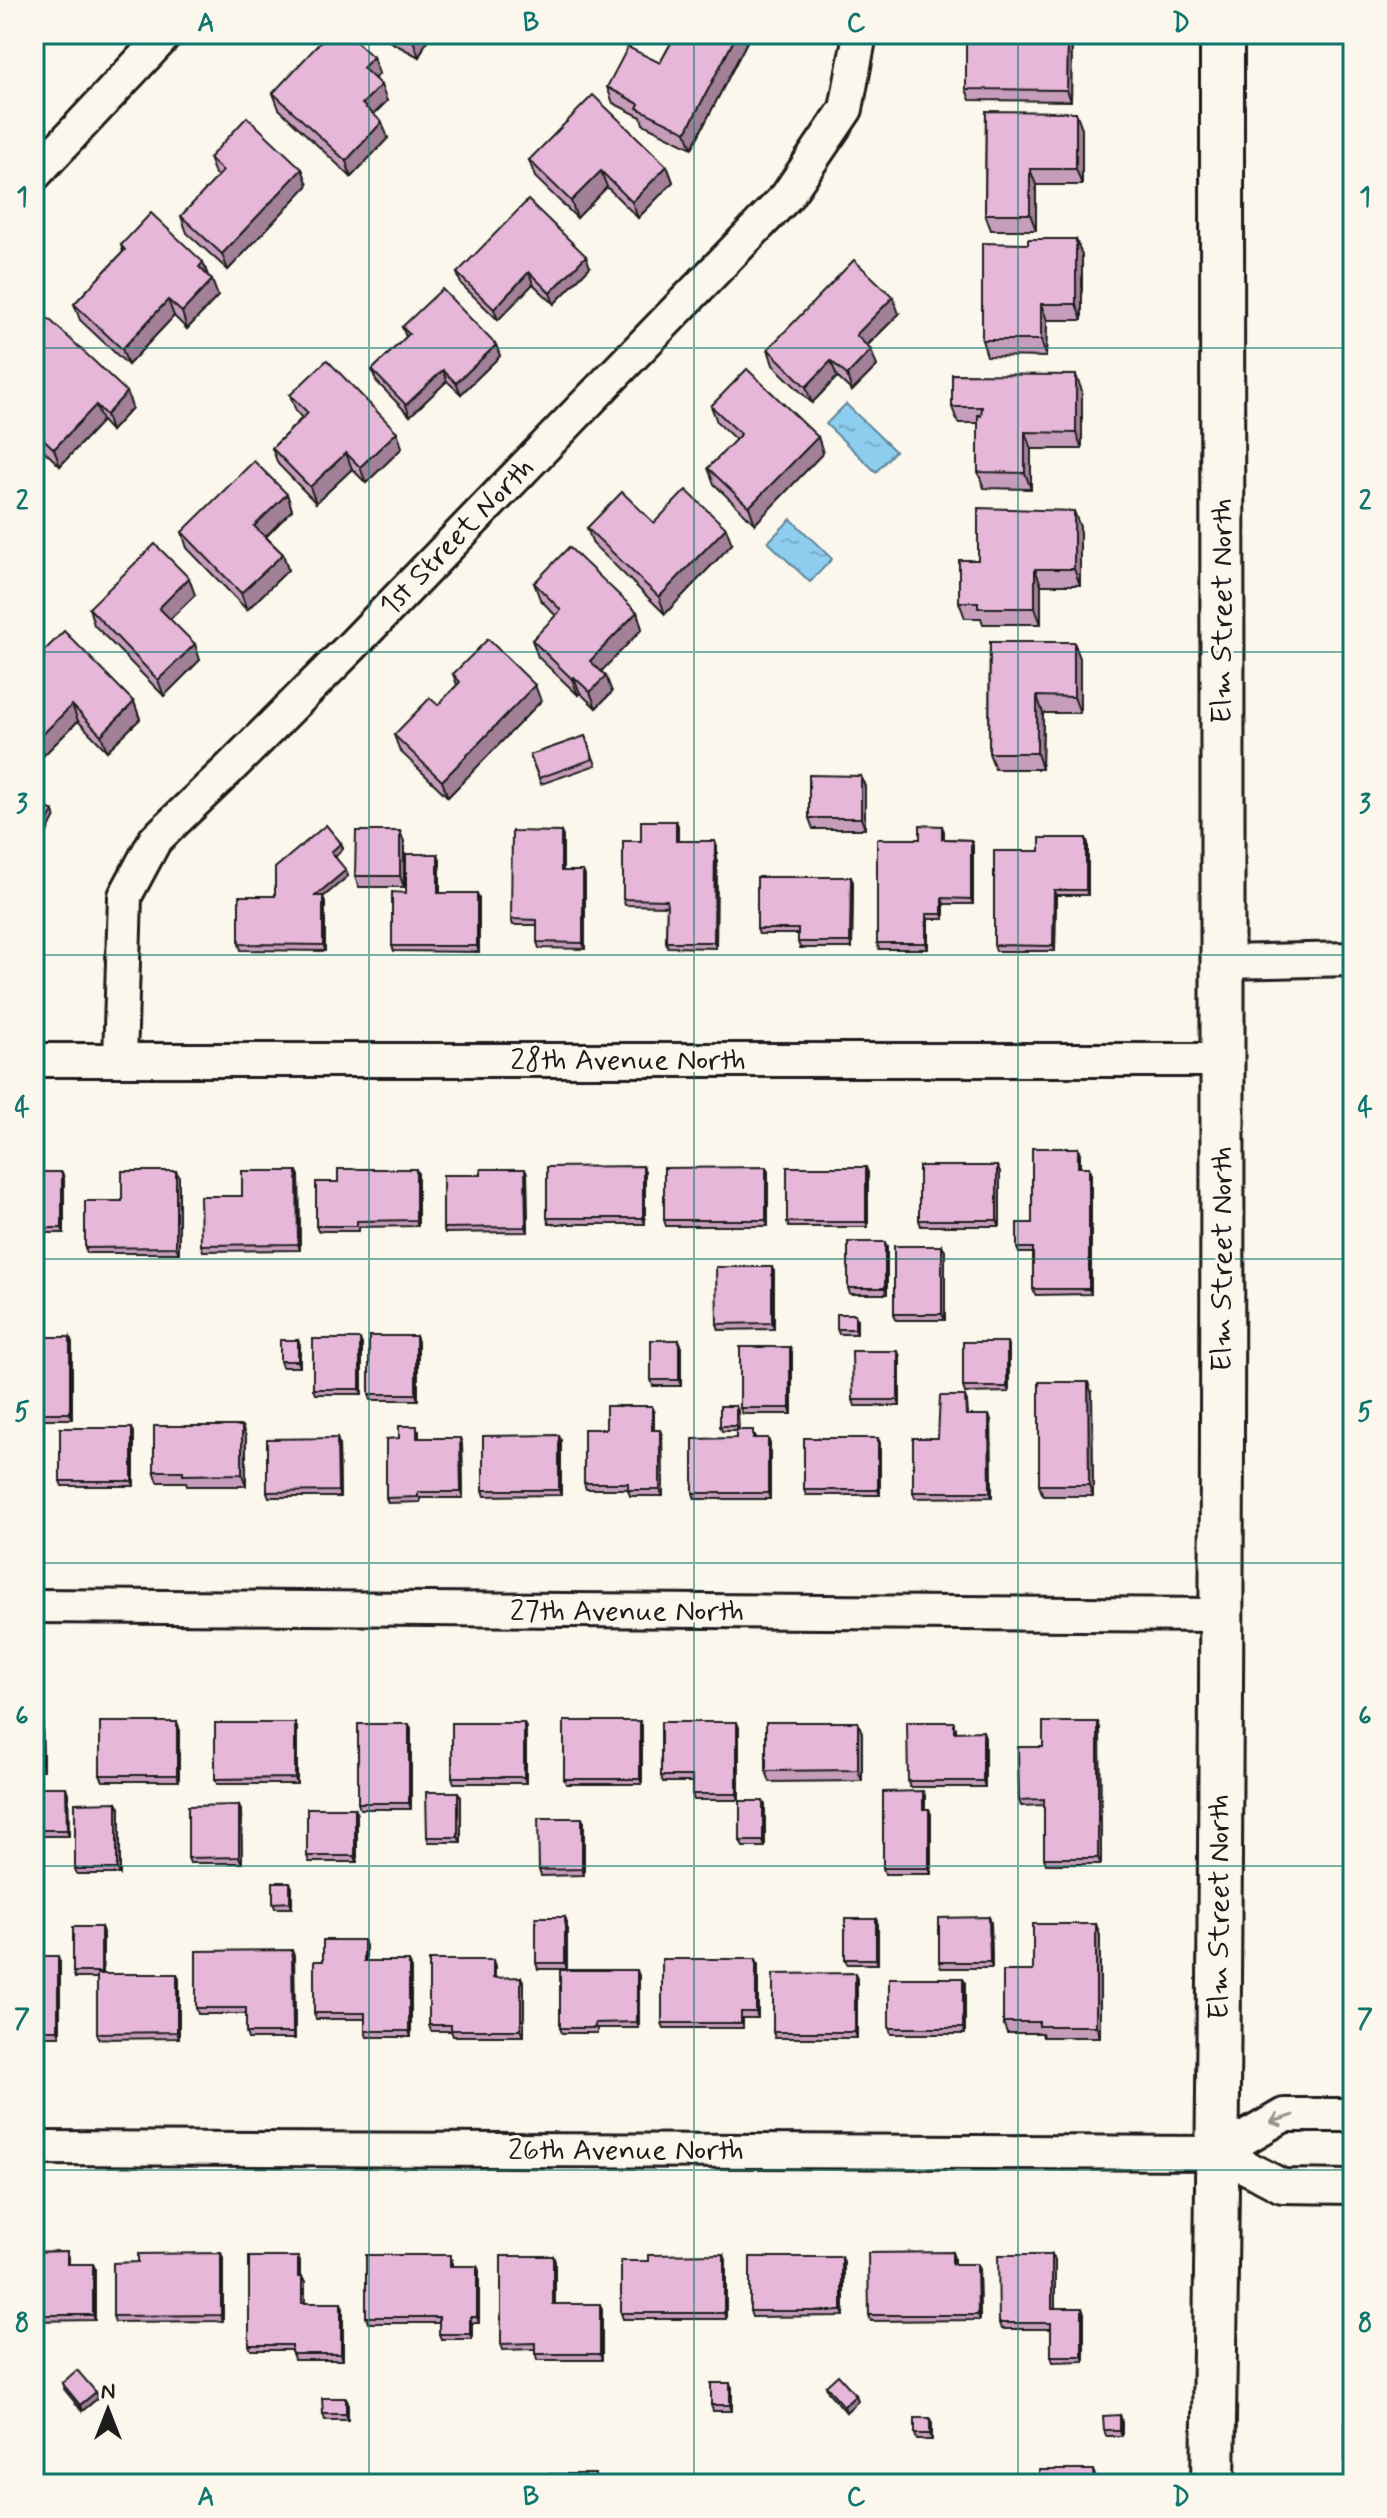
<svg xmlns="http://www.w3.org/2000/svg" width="1387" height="2518" viewBox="0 0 1387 2518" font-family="Mynerve,sans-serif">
<defs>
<pattern id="water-ripples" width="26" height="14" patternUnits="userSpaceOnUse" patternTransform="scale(2)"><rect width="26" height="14" fill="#8dcdee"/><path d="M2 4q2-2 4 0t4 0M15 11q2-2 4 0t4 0" fill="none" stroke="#79afcc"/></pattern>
</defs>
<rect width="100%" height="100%" fill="#fbf7ec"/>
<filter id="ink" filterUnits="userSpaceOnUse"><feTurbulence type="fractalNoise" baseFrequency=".0125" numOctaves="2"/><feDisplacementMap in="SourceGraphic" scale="16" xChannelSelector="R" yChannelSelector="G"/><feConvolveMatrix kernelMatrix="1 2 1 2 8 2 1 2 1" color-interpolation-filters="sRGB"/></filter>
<g filter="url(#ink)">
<g fill="url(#water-ripples)" stroke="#60869a" stroke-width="2">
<path d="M846,404L895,451L876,472L826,424Z"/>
<path d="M791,519L832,559L810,582L768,542Z"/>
</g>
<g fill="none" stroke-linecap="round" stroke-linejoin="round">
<g stroke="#1c1c1c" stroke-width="38">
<g id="minor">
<path d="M34,175L166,34"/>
<path d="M1223,962L1353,959"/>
<path d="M34,1060H1223"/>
<path d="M120,1060L125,896L155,840L229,769L350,648L787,196L846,109L860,34"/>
<path d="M34,1606L1220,1615"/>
<path d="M34,2148L1219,2153L1282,2186L1353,2187"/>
<path d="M1219,2153L1284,2115H1353"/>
</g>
</g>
<g stroke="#1c1c1c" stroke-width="48">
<path id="tertiary" d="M1213,2484C1226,1667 1222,851 1222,34"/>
</g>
<use href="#minor" stroke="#fbf7ec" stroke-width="32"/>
<use href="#tertiary" stroke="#fbf7ec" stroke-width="42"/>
</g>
<g fill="#c69dbb" stroke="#1c1c1c" stroke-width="2">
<path d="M376,34H430L419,57Z"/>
<path d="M676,34H751L692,148L643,124L641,117L613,103L607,87L660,63Z"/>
<path d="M1020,34H1072L1071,101L970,100L966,89L1020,42Z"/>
<path d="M373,57L379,74L374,78L387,101L374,114L388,138L351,177L279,109L273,93Z"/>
<path d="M986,111L1082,128V185H1036V230H991L985,214Z"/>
<path d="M209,158L302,169L308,185L228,270L187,233L181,216L218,177L215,174Z"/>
<path d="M529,160L667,166L673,182L638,218L607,187L577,218L535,177Z"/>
<path d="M121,245L209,277L218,296L187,329L174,316L128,365L80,320L74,304L123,252Z"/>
<path d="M1082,255V320H1047L1046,357L987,356L982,340Z"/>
<path d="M590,267L554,304L533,284L498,320L461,284L457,273Z"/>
<path d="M899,314L867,346L877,366L852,391L837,377L812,403L773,365L768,349Z"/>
<path d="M402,327L496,345L500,356L461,394L447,381L410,416L376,381L372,370L406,337Z"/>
<path d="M34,335L127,392L132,408L111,431L102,421L60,466L34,441V394L35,393L34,391Z"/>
<path d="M1082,391V449H1031V489L984,488L978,472V423H958L952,407Z"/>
<path d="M290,395L397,432L402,448L366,483L352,469L316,503L278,464L272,448L302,418L296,411Z"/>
<path d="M711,406L818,437L823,453L755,524L714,484L708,468L736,440L717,422Z"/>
<path d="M287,494L292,510L266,537L283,554L288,570L247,610L187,548L182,532Z"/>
<path d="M654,523L732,544L665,614L593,544L587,528Z"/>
<path d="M1080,527V585H1041V624H983L981,618H965L959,602L978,560Z"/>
<path d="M534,583L637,612L642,629L601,671L612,692L596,708L580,693L578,695L538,657L532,640L556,616L540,599Z"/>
<path d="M195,595L170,619L200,660L164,696L94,625L89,608Z"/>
<path d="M990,642L1080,658V713H1043L1042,769H995L989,753Z"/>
<path d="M34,661L134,702L140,719L107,751L78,721L44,755L34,745Z"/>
<path d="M453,674L541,701L448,797L400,751L394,735L438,705L457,685Z"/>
<path d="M585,736L596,765L541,784L530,755Z"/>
<path d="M861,776L865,787V829H813L809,818Z"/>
<path d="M676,821L678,826V841L717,847L716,948L668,947L666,942L667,906L625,905L623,899L641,841Z"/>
<path d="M942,826L944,831V839L971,840L973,846V904H944V919H928V949H879L877,943L920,839Z"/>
<path d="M561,832L563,837V871H583L585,876V949L539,948L537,942V925H513L511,919Z"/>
<path d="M1086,838L1088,844V895H1056L1055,951H996L994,945L1040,851Z"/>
<path d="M404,842V887H359L355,876Z"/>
<path d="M341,843L343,849L335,857L348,876L323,897L325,902V951L241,950L239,944L275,896Z"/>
<path d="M438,854L440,860V893L479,899V952L394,951L392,946L406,893Z"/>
<path d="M853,882L852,948H800L798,942V934H759L757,929Z"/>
<path d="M1078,1148L1080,1154V1167L1091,1172V1294L1035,1295L1033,1289V1253H1019L1017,1248Z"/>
<path d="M643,1166L645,1172V1224H549L547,1218Z"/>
<path d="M176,1171L179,1177V1253H87L85,1248Z"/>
<path d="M34,1172L64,1178V1233H34Z"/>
<path d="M768,1172V1226H666L664,1220Z"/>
<path d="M1000,1172V1226H921L919,1220Z"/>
<path d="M868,1173V1227H789L787,1222Z"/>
<path d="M418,1174V1226L359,1227V1231H318L316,1226L338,1182Z"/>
<path d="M527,1174L528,1232L445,1233L443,1228Z"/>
<path d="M299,1176L300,1250L203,1251L201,1245Z"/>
<path d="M887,1247V1294H850L848,1288Z"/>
<path d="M945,1251V1320H896L894,1314Z"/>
<path d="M774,1272V1329L719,1330L717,1324Z"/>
<path d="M857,1319V1334H839L837,1329Z"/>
<path d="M416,1336L418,1342V1400H371L369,1394Z"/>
<path d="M70,1337L72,1343V1419H39L37,1413Z"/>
<path d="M298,1340L300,1345V1367H282L280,1361Z"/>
<path d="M679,1340L681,1345V1386H653L651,1380Z"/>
<path d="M362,1345V1394H315L313,1389Z"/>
<path d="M790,1347L792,1352V1414H743L740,1408Z"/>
<path d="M1009,1348V1392L965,1393L963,1387Z"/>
<path d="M900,1357V1406H855L853,1400Z"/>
<path d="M1092,1394L1093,1496H1043L1039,1485Z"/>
<path d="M965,1396L967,1401L968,1415L991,1420L992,1497L915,1498L913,1492L938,1438Z"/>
<path d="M736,1406L738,1411V1430L755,1435V1438L770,1444V1499H695L693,1493L736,1438V1431H722L720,1426Z"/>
<path d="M654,1411V1430H660L662,1436L663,1496H630L628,1489H586L584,1483L606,1429Z"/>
<path d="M1353,1418V1509L1348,1495Z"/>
<path d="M132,1428L134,1433V1486H62L60,1481Z"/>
<path d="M419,1431V1438H460L462,1444L463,1498H420V1502L388,1503L386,1498L399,1438Z"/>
<path d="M559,1435L561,1441V1495L485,1496L483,1490Z"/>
<path d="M246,1437V1486H187L186,1482H158L154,1471Z"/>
<path d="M337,1438L339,1444L340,1497H269L267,1492Z"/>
<path d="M880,1443V1495H806L804,1490Z"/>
<path d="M1353,1517V1576H1350L1344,1559Z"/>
<path d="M1353,1654V1770L1347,1754Z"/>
<path d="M34,1710H40L42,1716L43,1770H34Z"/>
<path d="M177,1722L179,1728V1781H103L100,1775Z"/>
<path d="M858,1722L862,1733V1781L770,1782L766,1771Z"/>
<path d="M642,1726V1784H566L564,1779Z"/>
<path d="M297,1728V1784H217L215,1779Z"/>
<path d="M526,1728V1783H454L452,1777Z"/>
<path d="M739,1728V1800H694L692,1794V1782H663L661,1776Z"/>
<path d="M956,1728V1732L985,1737V1787H910L908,1781Z"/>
<path d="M1100,1728L1101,1864H1046L1044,1858V1805L1021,1806L1019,1800L1043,1747Z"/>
<path d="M411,1729V1809H360L358,1803Z"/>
<path d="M1353,1785V1856L1347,1840Z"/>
<path d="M34,1787L68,1793L69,1836H34Z"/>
<path d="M925,1797V1809H929L931,1815V1874H885L883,1868Z"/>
<path d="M461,1798V1842H429L427,1837Z"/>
<path d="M117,1802L120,1808V1874H77L75,1869Z"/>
<path d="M239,1805L241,1811L242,1863H190L188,1858Z"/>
<path d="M765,1806V1847H743L740,1841Z"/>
<path d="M355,1808L357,1814V1862H309L307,1856Z"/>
<path d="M584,1823V1875L541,1876L539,1870Z"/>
<path d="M292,1888V1908H275L273,1903Z"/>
<path d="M565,1917L567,1923V1969H538L536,1963Z"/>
<path d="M989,1917L991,1923L992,1968H941L939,1962Z"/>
<path d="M876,1919L878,1925V1964H847L845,1959Z"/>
<path d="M1096,1924L1100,1936V2037H1043L1042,2033H1007L1003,2022L1033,1971Z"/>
<path d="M101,1927L103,1933V1974H177L179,1980V2038L99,2039L97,2033V1978H75L73,1972Z"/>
<path d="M366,1946V1961L411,1966V2037H367L365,2031V2019H316L314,2013L323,1961Z"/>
<path d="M1353,1947V2027H1350L1346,2016Z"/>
<path d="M34,1956L60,1962V2036H34Z"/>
<path d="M294,1956L295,2039H248L246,2033V2014H198L196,2008Z"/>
<path d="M493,1960L495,1966V1978L524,1983V2036H453L451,2031H431L429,2025Z"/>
<path d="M758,1965V2018H743V2028H664L662,2023Z"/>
<path d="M639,1976V2028H597V2033H562L560,2028Z"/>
<path d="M857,1979V2038H775L773,2032Z"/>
<path d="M965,1983V2034H891L889,2028Z"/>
<path d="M67,2251L69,2257V2264H93L95,2269V2320L34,2321V2252Z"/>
<path d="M1353,2251V2320H1351L1345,2304Z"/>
<path d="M952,2252L954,2258V2264H977L979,2269L980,2320L871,2321L869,2315Z"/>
<path d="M221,2253L223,2259V2321L115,2322L113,2316Z"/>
<path d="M1052,2255L1055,2260V2308L1084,2313V2361L1053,2362L1051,2356V2329H1001L999,2323Z"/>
<path d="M553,2256L555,2262V2304L602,2309V2360H537L535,2349L503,2350L501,2344Z"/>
<path d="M452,2260V2266H477L479,2271V2323H472V2339H441L439,2334V2323H368L366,2317Z"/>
<path d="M726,2260V2319H623L621,2313L648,2261Z"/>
<path d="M300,2262V2277H302L305,2283V2303H341L343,2309V2360H294L292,2350H251L249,2345Z"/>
<path d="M844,2262V2316L752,2317L750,2311Z"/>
<path d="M62,2383L98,2398L82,2411L64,2389Z"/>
<path d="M826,2386L856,2395L858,2401L846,2412L828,2392Z"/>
<path d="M732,2388V2411H713L711,2405Z"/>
<path d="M346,2398L348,2403V2420H325L323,2414Z"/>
<path d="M1120,2415L1122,2421V2436H1106L1104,2430Z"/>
<path d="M1353,2421V2484H1348L1345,2476Z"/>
<path d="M932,2424V2440H917L915,2434Z"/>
</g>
<g fill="#a18098" stroke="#1c1c1c" stroke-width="2">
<path d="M416,34H430L419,57L413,40Z"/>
<path d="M737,34H751L692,148L686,132Z"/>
<path d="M1068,34H1072L1071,101L1067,90Z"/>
<path d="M373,57L379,74L369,84L363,68Z"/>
<path d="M381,85L387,101L368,120L362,104Z"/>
<path d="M1076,112L1082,128V185L1076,169Z"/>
<path d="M382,122L388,138L351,177L346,161Z"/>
<path d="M667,166L673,182L638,218L632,202Z"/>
<path d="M302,169L308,185L228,270L222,254Z"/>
<path d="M1030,169L1036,185V230L1030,214Z"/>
<path d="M601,171L607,187L577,218L571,201Z"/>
<path d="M1076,239L1082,255V320L1076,304Z"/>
<path d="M586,256L590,267L554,304L550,293Z"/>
<path d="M203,262L209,278L199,267Z"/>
<path d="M529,272L533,284L498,320L494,309Z"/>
<path d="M212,280L218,296L187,329L182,312Z"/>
<path d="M893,297L899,314L861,351L856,335Z"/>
<path d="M168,300L174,316L128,365L122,349Z"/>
<path d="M1041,304L1047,320L1046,357L1041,340Z"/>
<path d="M496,345L500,356L461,394L456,383Z"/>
<path d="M871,350L877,366L852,391L847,375Z"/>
<path d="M831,361L837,377L812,403L806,387Z"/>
<path d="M443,370L447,381L410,416L406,405Z"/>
<path d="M1076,375L1082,391V449L1076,433Z"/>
<path d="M127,392L132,408L111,431L106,415Z"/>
<path d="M96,405L102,421L60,466L54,449Z"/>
<path d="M397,432L402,448L366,483L360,467Z"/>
<path d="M1025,432L1031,449V489L1025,473Z"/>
<path d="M818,437L823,453L755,524L749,507Z"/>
<path d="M346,453L352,469L316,503L310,487Z"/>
<path d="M287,494L292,510L260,542L254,526Z"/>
<path d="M1074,511L1080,527V585L1074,569Z"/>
<path d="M726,528L732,544L665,614L659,597Z"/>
<path d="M283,554L288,570L247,610L241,593Z"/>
<path d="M1035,569L1041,585V624L1035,608Z"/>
<path d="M189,578L195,595L165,624L159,608Z"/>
<path d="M637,612L642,629L596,677L590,661Z"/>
<path d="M1074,642L1080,658V713L1074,697Z"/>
<path d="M195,644L200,660L164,696L158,680Z"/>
<path d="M606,676L612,692L596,708L590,692Z"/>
<path d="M574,677L580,693L578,695L572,679Z"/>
<path d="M535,685L541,701L448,797L442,781Z"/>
<path d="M1037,696L1043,713L1042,769L1037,753Z"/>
<path d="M134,702L140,719L107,751L101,735Z"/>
<path d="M72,705L78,721L44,755L38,739Z"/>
<path d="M861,776L865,787V829L861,818Z"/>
<path d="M53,811L55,817L34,857V847Z"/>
<path d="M676,821L678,826V847L676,841Z"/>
<path d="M400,831L404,842V887L400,876Z"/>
<path d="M561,832L563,837V876L561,871Z"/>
<path d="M1086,838L1088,844V895L1086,890Z"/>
<path d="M971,840L973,846V904L971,899Z"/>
<path d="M715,841L717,847L716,948L714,942Z"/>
<path d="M341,843L343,849L333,858L331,852Z"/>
<path d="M438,854L440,860V899L438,893Z"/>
<path d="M346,870L348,876L323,897L325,902V951L315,896Z"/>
<path d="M583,871L585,876V949L583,943Z"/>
<path d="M851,877L853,882L852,948L850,942Z"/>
<path d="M1054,890L1056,895L1055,951L1053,946Z"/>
<path d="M477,893L479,899V952L477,946Z"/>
<path d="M942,898L944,904V919L942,914Z"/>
<path d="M926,914L928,919V949L926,943Z"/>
<path d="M1078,1148L1080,1154V1172L1078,1167Z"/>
<path d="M643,1166L645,1172V1224L643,1218Z"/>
<path d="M997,1166L1000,1172V1226L997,1220Z"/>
<path d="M766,1167L768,1172V1226L766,1220Z"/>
<path d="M866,1167L868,1173V1227L866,1222Z"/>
<path d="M1089,1167L1091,1172V1294L1089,1289Z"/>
<path d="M416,1169L418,1174V1226L416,1220Z"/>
<path d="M525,1169L527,1174L528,1232L526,1227Z"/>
<path d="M176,1171L179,1177V1253L176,1247Z"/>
<path d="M297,1171L299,1176L300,1250L298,1244Z"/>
<path d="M62,1172L64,1178V1233L62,1228Z"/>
<path d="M885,1242L887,1247V1294L885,1288Z"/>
<path d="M942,1246L945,1251V1320L942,1314Z"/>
<path d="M772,1267L774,1272V1329L772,1323Z"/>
<path d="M855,1314L857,1319V1334L855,1329Z"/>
<path d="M416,1336L418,1342V1400L416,1394Z"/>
<path d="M70,1337L72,1343V1419L70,1413Z"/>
<path d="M360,1339L362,1345V1394L360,1389Z"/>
<path d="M298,1340L300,1345V1367L298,1361Z"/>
<path d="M679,1340L681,1345V1386L679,1380Z"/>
<path d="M1007,1342L1009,1348V1392L1007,1387Z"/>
<path d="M790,1347L792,1352V1414L790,1408Z"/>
<path d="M898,1351L900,1357V1406L898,1400Z"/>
<path d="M1088,1382L1092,1394L1093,1496L1089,1485Z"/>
<path d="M652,1406L654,1411V1436L652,1430Z"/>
<path d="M736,1406L738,1411L739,1431L736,1426Z"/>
<path d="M989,1415L991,1420L992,1497L990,1492Z"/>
<path d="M242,1426L246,1437V1486L242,1474Z"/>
<path d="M132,1428L134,1433V1486L132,1481Z"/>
<path d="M660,1430L662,1436L663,1496L660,1490Z"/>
<path d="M559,1435L561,1441V1495L559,1490Z"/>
<path d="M337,1438L339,1444L340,1497L338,1491Z"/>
<path d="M460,1438L462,1444L463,1498L461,1492Z"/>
<path d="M768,1438L770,1444V1499L768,1493Z"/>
<path d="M878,1438L880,1443V1495L878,1490Z"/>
<path d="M40,1710L42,1716L43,1770L41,1764Z"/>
<path d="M640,1721L642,1726V1784L640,1779Z"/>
<path d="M177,1722L179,1728V1781L177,1775Z"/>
<path d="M737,1722L739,1728V1800L737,1794Z"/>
<path d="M858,1722L862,1733V1781L858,1770Z"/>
<path d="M1098,1722L1100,1728L1101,1864L1098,1858Z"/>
<path d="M295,1723L297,1728V1784L295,1778Z"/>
<path d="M524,1723L526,1728V1783L524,1777Z"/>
<path d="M409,1724L411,1729V1809L409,1803Z"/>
<path d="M983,1731L985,1737V1787L983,1781Z"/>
<path d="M66,1787L68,1793L69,1836L67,1830Z"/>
<path d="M923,1791L925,1797V1815L923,1809Z"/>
<path d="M458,1792L461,1798V1842L458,1837Z"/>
<path d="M763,1801L765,1806V1847L763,1841Z"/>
<path d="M117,1802L120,1808V1874L117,1869Z"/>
<path d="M239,1805L241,1811L242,1863L239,1857Z"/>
<path d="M355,1808L357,1814V1862L355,1856Z"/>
<path d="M929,1809L931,1815V1874L929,1868Z"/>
<path d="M582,1818L584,1823V1875L582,1869Z"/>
<path d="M290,1882L292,1888V1908L290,1902Z"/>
<path d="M565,1917L567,1923V1969L565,1963Z"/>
<path d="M989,1917L991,1923L992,1968L990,1962Z"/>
<path d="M876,1919L878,1925V1964L876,1959Z"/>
<path d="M1096,1924L1100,1936V2037L1096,2026Z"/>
<path d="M101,1927L103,1933V1978L101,1972Z"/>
<path d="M364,1940L366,1946V1966L364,1961Z"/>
<path d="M292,1950L294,1956L295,2039L293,2033Z"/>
<path d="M58,1956L60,1962V2036L58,2030Z"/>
<path d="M756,1959L758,1965V2018L756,2012Z"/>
<path d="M409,1961L411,1966V2037L409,2031Z"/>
<path d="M637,1970L639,1976V2028L637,2022Z"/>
<path d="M855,1973L857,1979V2038L855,2032Z"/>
<path d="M177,1974L179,1980V2038L177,2032Z"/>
<path d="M521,1977L524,1983V2036L521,2030Z"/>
<path d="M963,1978L965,1983V2034L963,2028Z"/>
<path d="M221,2253L223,2259V2321L221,2315Z"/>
<path d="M724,2254L726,2260V2319L724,2313Z"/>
<path d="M1052,2255L1055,2260V2313L1052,2308Z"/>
<path d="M553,2256L555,2262V2309L553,2304Z"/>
<path d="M298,2257L300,2262V2283L298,2277Z"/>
<path d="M842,2257L844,2262V2316L842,2311Z"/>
<path d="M93,2264L95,2269V2320L93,2315Z"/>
<path d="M977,2264L979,2269L980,2320L978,2315Z"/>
<path d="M477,2266L479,2271V2323L477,2317Z"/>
<path d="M302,2277L305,2283V2309L302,2303Z"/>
<path d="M341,2303L343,2309V2360L341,2354Z"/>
<path d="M600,2304L602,2309V2360L600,2354Z"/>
<path d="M1082,2308L1084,2313V2361L1082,2356Z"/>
<path d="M470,2317L472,2323V2339L470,2334Z"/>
<path d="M730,2383L732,2388V2411L730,2405Z"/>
<path d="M96,2392L98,2398L82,2411L80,2405Z"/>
<path d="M856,2395L858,2401L846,2412L844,2406Z"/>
<path d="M346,2398L348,2403V2420L346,2414Z"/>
<path d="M1120,2415L1122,2421V2436L1120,2430Z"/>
<path d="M930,2418L932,2424V2440L930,2434Z"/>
<path d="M1093,2470L1097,2481V2484H1094Z"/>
</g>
<g fill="#e6b7d9" stroke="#1c1c1c" stroke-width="2">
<path d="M328,34H348L373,57L363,68L381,85L362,104L382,122L346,161L273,93Z"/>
<path d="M400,34H416L413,40Z"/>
<path d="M676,34H737L686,132L637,108L639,104L607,87L628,47L660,63Z"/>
<path d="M1020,34H1068L1067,90L966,89V42H1020Z"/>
<path d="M593,95L667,166L632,202L601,171L571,201L529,160Z"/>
<path d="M986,111L1076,112V169H1030V214H985Z"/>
<path d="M247,117L302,169L222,254L181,216L223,171L209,158Z"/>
<path d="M528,200L586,256L550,293L529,272L494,309L457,273Z"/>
<path d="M151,213L203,262L199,267L212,280L182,312L168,300L122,349L74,304L125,250L121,245Z"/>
<path d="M1028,239H1076V304H1041V340H982V243L1028,244Z"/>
<path d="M854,260L893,297L856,335L871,350L847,375L831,361L806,387L768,349Z"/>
<path d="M442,289L496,345L456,383L443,370L406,405L372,370L409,334L402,327Z"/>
<path d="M49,319L127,392L106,415L96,405L54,449L34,430V394L41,387L34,380V335Z"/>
<path d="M327,360L397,432L360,467L346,453L310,487L272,448L308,413L290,395Z"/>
<path d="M747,369L818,437L749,507L708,468L741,434L711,406Z"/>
<path d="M952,374L1076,375V433L1025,432V473L978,472V415L981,416L982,407H952Z"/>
<path d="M254,461L287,494L254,526L283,554L241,593L182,532Z"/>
<path d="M686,490L726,528L659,597L587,528L622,492L654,523Z"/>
<path d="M978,508L1074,511V569H1035V608H978V602H959V560H978Z"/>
<path d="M155,544L189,578L159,608L195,644L158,680L89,608Z"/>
<path d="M569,547L637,612L590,661L606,676L590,692L574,677L572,679L532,640L561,610L534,583Z"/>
<path d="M64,631L134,702L101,735L72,705L38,739L34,735V661Z"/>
<path d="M488,639L535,685L442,781L394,735L430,698L438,705L460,682L453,674Z"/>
<path d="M990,642H1074V697L1037,696V753H989Z"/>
<path d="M585,736L593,759L539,778L530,755Z"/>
<path d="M809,775L861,776V818H809Z"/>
<path d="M34,801L53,811L34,847Z"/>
<path d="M641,821H676V841H715L714,942H666L667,900L623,899V841H641Z"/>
<path d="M326,825L341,843L331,852L346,870L315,896H323V945L239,944V896H275V868Z"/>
<path d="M920,825L942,826V839L971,840V899L942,898V914H926V943H877V839H920Z"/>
<path d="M356,831H400V876H355Z"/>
<path d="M512,831L561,832V871H583V943L537,942V920L511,919Z"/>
<path d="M1040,838H1086V890H1054L1053,946L994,945V851H1040Z"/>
<path d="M406,854H438V893H477V946H392V892L406,893Z"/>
<path d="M757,877H851L850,942H798V929H757Z"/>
<path d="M1351,1053H1353V1179H1350Z"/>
<path d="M1032,1148H1078V1167H1089V1289H1033V1248H1017V1223H1032Z"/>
<path d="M643,1166V1218H547V1167Z"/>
<rect x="919" y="1166" width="78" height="54"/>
<path d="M766,1167V1220H664V1168Z"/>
<rect x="787" y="1167" width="79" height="55"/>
<path d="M338,1169H416V1220L357,1221V1226H316V1182H338Z"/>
<path d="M481,1169H525L526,1227L443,1228V1175H481Z"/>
<path d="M122,1171H176V1247L85,1248V1201H122Z"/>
<path d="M242,1171H297L298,1244L201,1245L200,1196H242Z"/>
<rect x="34" y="1172" width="28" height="56"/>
<rect x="848" y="1242" width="37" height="46"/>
<rect x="894" y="1246" width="48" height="68"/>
<path d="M1351,1253H1353V1364H1350Z"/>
<path d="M716,1267H772V1323L717,1324Z"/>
<rect x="837" y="1314" width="18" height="15"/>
<rect x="369" y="1336" width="47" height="58"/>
<rect x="37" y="1337" width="33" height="76"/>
<rect x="313" y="1339" width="47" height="50"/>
<rect x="280" y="1340" width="18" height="21"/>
<rect x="651" y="1340" width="28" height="40"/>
<rect x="963" y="1342" width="44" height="45"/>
<rect x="740" y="1347" width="50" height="61"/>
<path d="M852,1351H898V1400H853Z"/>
<path d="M1039,1382H1088L1089,1485H1039Z"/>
<path d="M940,1396H965L966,1415H989L990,1492H913V1438H938Z"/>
<path d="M606,1406H652V1430H660V1490H628V1483H584V1429H606Z"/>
<rect x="720" y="1406" width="16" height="20"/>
<path d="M1349,1418H1353V1495H1348Z"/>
<path d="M154,1426H242V1474L183,1475V1471H154Z"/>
<path d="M399,1426H417V1438H460L461,1492H418V1497L386,1498V1439L399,1438Z"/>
<rect x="60" y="1428" width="72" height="53"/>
<path d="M736,1430H753V1438H768V1493H693V1439L736,1438Z"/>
<path d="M559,1435V1490H483V1436Z"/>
<path d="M337,1438L338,1491L267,1492V1439Z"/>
<rect x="804" y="1438" width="74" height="52"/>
<path d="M1345,1517H1353V1559H1344Z"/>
<path d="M1348,1654H1353V1754H1347Z"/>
<path d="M34,1710H40L41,1764H34Z"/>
<rect x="564" y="1721" width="76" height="58"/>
<rect x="100" y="1722" width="77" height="53"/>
<path d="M661,1722H737V1794H692V1776H661Z"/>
<path d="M766,1722H858V1770L766,1771Z"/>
<path d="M907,1722H954V1732L983,1731V1781H908Z"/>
<path d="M1043,1722H1098V1858H1044V1799L1019,1800L1018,1747H1043Z"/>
<path d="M215,1723H295V1778L215,1779Z"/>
<rect x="452" y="1723" width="72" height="54"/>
<rect x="358" y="1724" width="51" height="79"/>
<rect x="1347" y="1785" width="6" height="55"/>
<path d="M34,1787H66L67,1830H34Z"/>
<path d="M923,1791V1809H929V1868H883V1792Z"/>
<path d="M426,1792H458V1837H427Z"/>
<rect x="740" y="1801" width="23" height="40"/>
<path d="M117,1802V1869H75V1803Z"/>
<path d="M239,1805V1857L188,1858V1806Z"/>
<rect x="307" y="1808" width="48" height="48"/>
<path d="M538,1818H582V1869L539,1870Z"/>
<path d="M273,1882H290V1902L273,1903Z"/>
<rect x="536" y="1917" width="29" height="46"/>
<path d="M989,1917L990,1962H939V1918Z"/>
<rect x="845" y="1919" width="31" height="40"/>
<path d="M1033,1924H1096V2026H1039V2022H1003V1971H1033Z"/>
<rect x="73" y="1927" width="28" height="45"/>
<path d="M323,1940H364V1961H409V2031H365V2013H314V1961H323Z"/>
<path d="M1347,1947H1353V2016H1346Z"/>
<path d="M292,1950L293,2033H246V2008H196V1951Z"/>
<rect x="34" y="1956" width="24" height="74"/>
<path d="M662,1959H756V2012H741V2023H662Z"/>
<path d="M429,1960H493V1978L521,1977V2030H451V2025H429Z"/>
<path d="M560,1970H637V2022L595,2023V2028H560Z"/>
<path d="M855,1973V2032H773V1974Z"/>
<path d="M97,1974H177V2032L97,2033Z"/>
<rect x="889" y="1978" width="74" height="50"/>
<path d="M67,2251V2264H93V2315H34V2252Z"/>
<rect x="1345" y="2251" width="8" height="53"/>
<path d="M952,2252V2264H977L978,2315H869L868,2253Z"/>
<path d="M221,2253V2315L113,2316V2263L138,2262V2254Z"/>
<path d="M724,2254V2313H621V2261H648V2255Z"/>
<path d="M366,2255H450V2266H477V2317H470V2334H439V2317H366Z"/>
<path d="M998,2255H1052V2308H1082V2356H1051V2323H999Z"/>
<path d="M501,2256H553V2304H600V2354H535V2343L501,2344Z"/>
<path d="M249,2257H298V2277H302V2303H341V2354H292V2345H249Z"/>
<rect x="750" y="2257" width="92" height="54"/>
<path d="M77,2370L96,2392L80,2405L62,2383Z"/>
<path d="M838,2375L856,2395L844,2406L826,2386Z"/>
<rect x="711" y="2383" width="19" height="22"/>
<path d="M322,2398H346V2414H323Z"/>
<path d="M1120,2415V2430H1104L1103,2416Z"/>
<rect x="915" y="2418" width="15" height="16"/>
<rect x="1345" y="2421" width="8" height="55"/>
<path d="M1039,2470H1093L1094,2484H997V2480H1039Z"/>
<rect x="549" y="2474" width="46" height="10"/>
<rect x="741" y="2478" width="77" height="6"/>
<rect x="916" y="2478" width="57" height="6"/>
<path d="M868,2483H911V2484Z"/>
</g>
<defs><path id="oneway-shaft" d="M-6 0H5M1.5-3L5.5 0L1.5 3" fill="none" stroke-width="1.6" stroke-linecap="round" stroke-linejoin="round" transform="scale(2)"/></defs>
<use stroke="#97948e" href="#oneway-shaft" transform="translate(1282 2119) rotate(162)"/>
</g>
<path fill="none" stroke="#0f766e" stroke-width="2" stroke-opacity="0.55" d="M369,34V2484M694,34V2484M1018,34V2484M34,348H1353M34,652H1353M34,955H1353M34,1259H1353M34,1563H1353M34,1866H1353M34,2170H1353"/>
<g text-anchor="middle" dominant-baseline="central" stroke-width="6" stroke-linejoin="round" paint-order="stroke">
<g font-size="30" fill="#1c1c1c" stroke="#fbf7ec">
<text transform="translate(457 537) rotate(-46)">1st Street North</text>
<text transform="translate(1222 611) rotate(-90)">Elm Street North</text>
<text x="628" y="1060">28th Avenue North</text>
<text transform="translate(1222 1259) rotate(-90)">Elm Street North</text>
<text x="627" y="1611">27th Avenue North</text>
<text transform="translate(1219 1907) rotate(-90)">Elm Street North</text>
<text x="626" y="2150">26th Avenue North</text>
</g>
</g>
<rect width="1387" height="2518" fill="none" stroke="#fbf7ec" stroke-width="88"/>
<g transform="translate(108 2410)" stroke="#fbf7ec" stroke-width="6" paint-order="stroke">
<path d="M0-6L14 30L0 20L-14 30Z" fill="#1c1c1c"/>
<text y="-12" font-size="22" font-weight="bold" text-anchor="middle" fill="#1c1c1c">N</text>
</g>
<rect x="44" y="44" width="1299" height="2430" fill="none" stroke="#0f766e" stroke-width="3"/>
<g font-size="26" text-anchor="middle" font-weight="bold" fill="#0f766e">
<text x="206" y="31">A</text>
<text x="531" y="31">B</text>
<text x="856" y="31">C</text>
<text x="1181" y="31">D</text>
<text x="22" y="205">1</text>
<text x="1365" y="205">1</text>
<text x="22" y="509">2</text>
<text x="1365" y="509">2</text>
<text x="22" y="812">3</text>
<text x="1365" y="812">3</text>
<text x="22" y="1116">4</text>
<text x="1365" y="1116">4</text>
<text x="22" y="1420">5</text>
<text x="1365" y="1420">5</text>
<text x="22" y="1724">6</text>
<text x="1365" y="1724">6</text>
<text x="22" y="2027">7</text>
<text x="1365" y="2027">7</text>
<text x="22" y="2331">8</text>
<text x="1365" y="2331">8</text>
<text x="206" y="2505">A</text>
<text x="531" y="2505">B</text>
<text x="856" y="2505">C</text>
<text x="1181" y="2505">D</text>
</g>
</svg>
